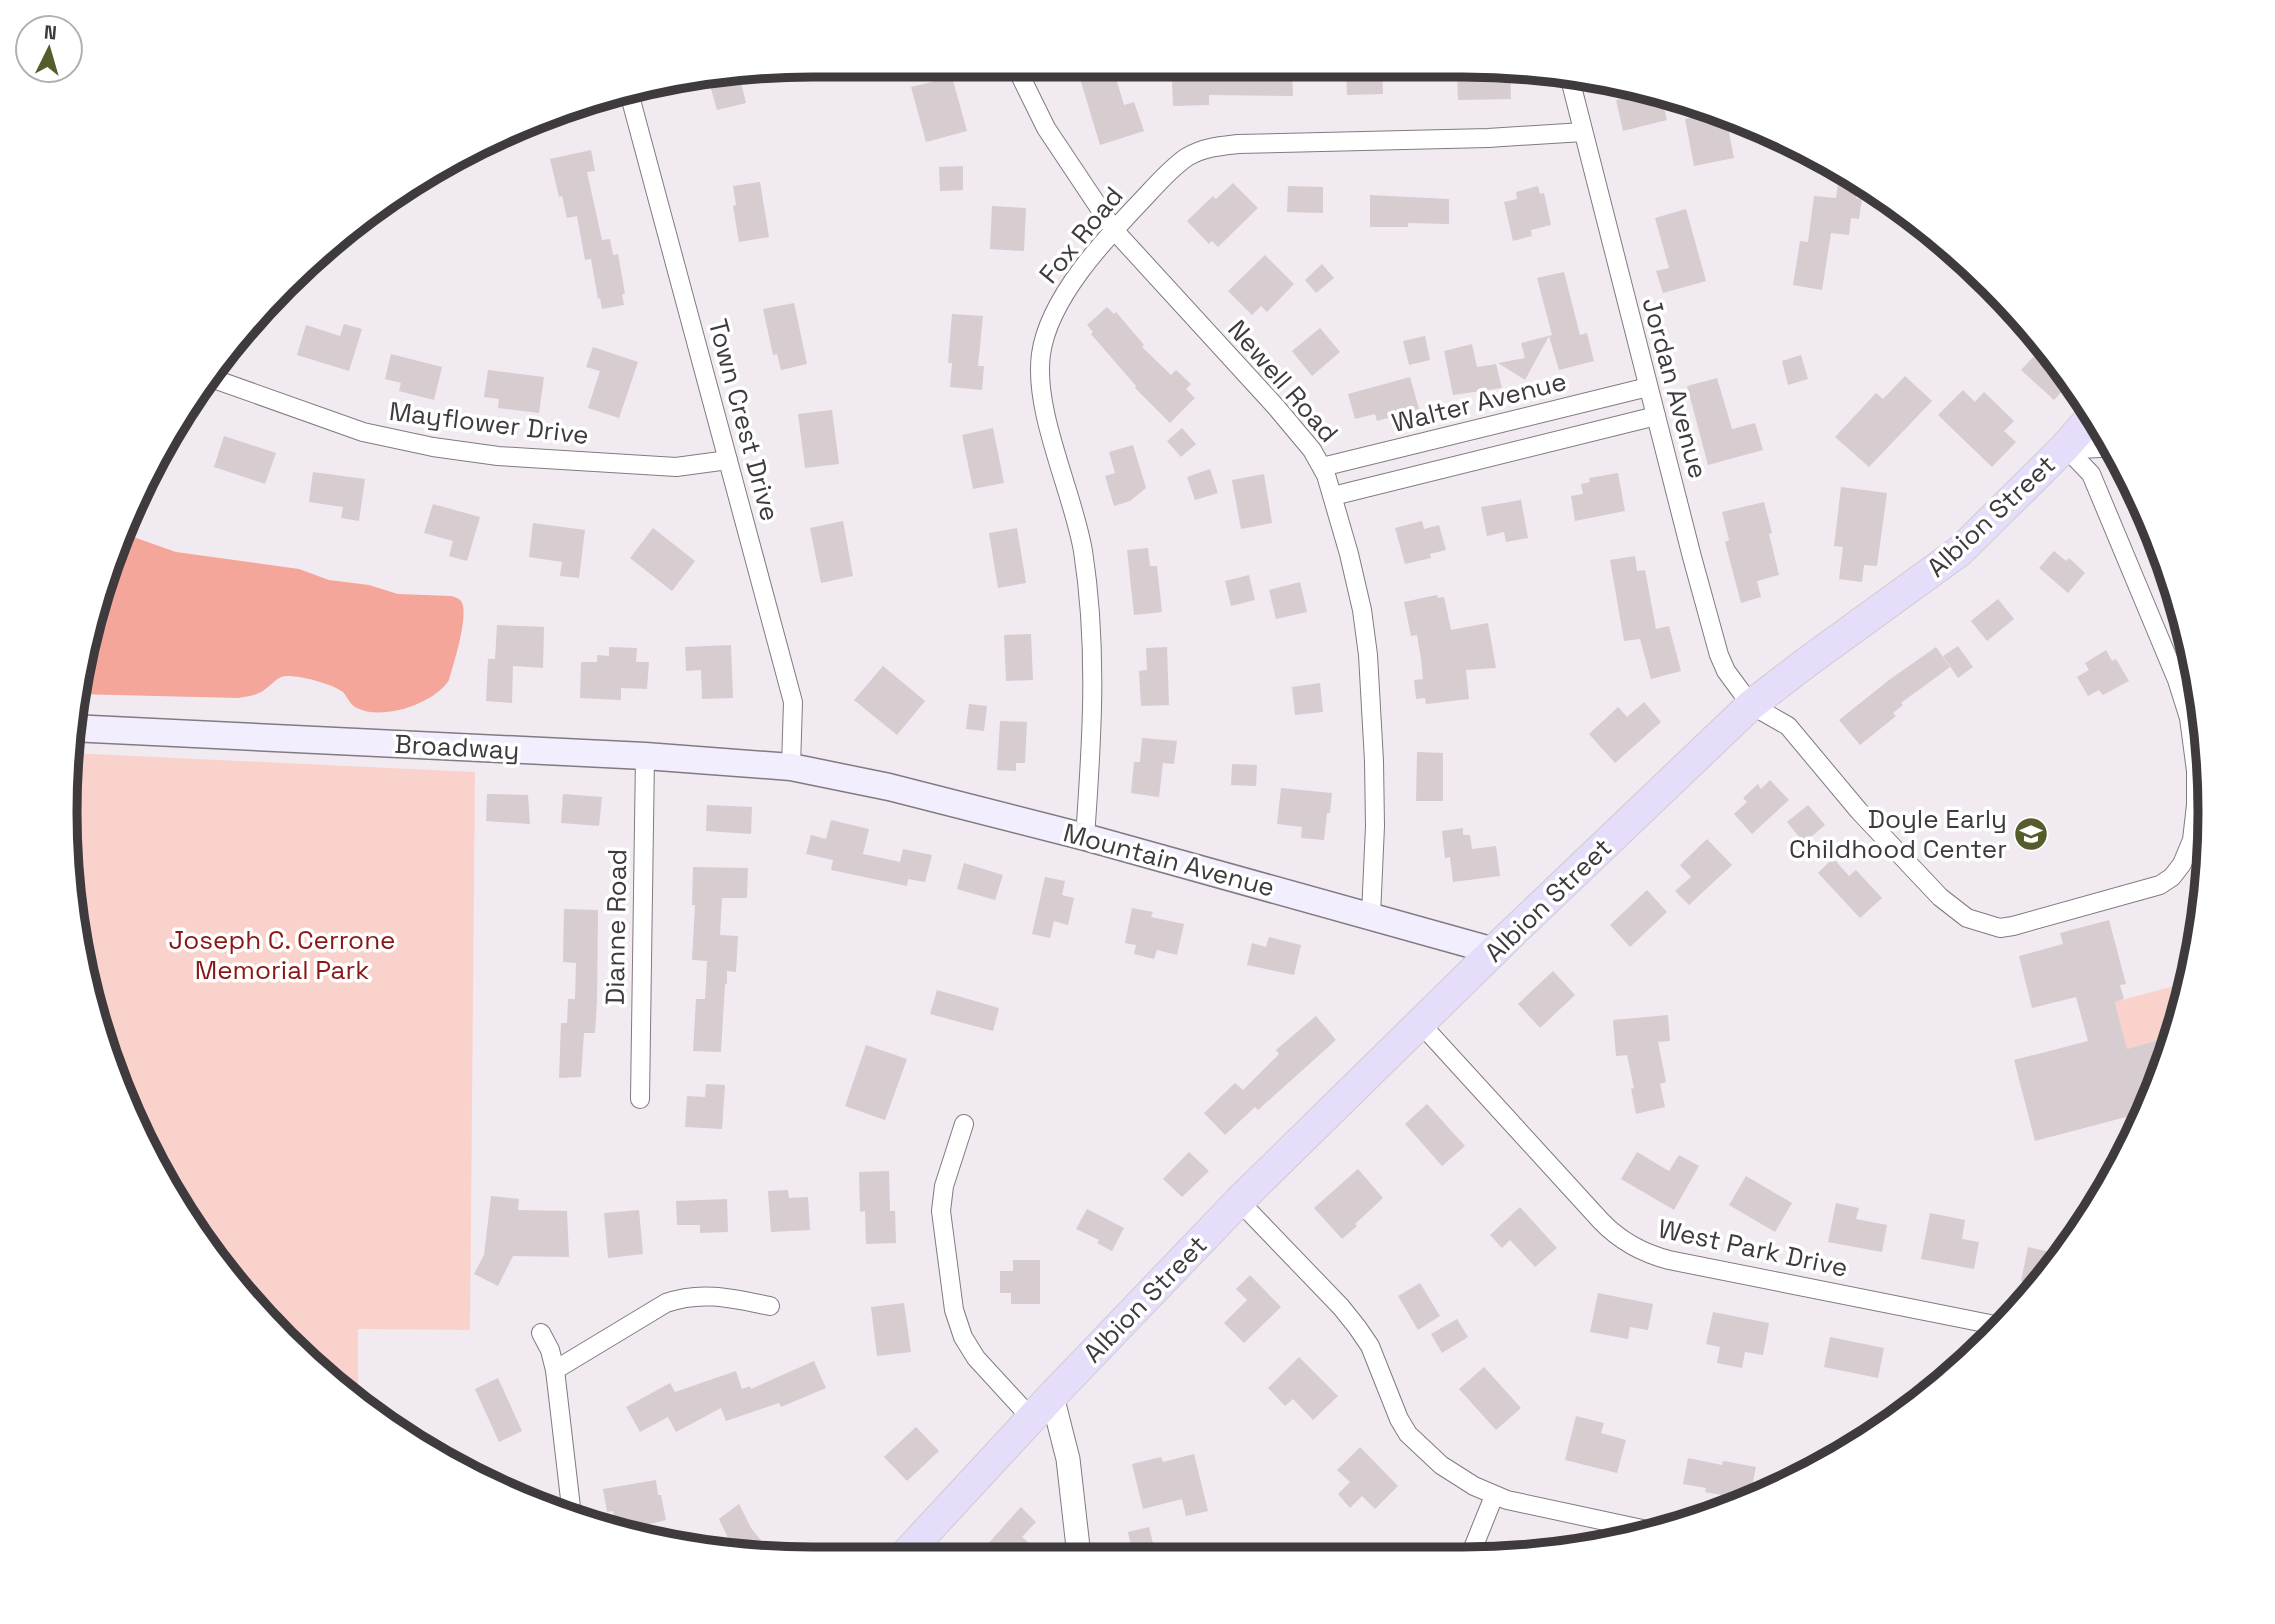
<svg xmlns="http://www.w3.org/2000/svg" width="2275" height="1624" viewBox="0 0 2275 1624" font-family="'Space Grotesk',sans-serif">
<rect width="100%" height="100%" fill="#f2eaf1"/>
<g fill="#fad2cc">
<path d="M71,753L475,772L470,1330L358,1329V1406L250,1304L190,1227L122,1098L71,909Z"/>
<path d="M2174,986L2182,1012L2173,1036L2127,1049L2115,1002Z"/>
</g>
<path fill="#f5a69b" d="M122,533L176,552L299,569L329,580L369,585L398,594L451,596C455,597 458,598 461,601C470,613 453,666 449,680C434,704 382,721 357,708C350,705 348,698 343,692C333,684 299,675 286,676C275,677 269,689 259,693C253,696 245,697 238,698L75,694L90,618Z"/>
<g fill="#d7cccf">
<path d="M1079,65H1112L1124,105L1134,102L1144,131L1100,145L1078,72H1081Z"/>
<path d="M1242,65H1292L1293,96L1209,95V105L1173,106L1172,80L1203,79V74L1242,72Z"/>
<path d="M1382,68L1383,94L1347,95L1346,70Z"/>
<path d="M1502,69H1510L1511,99L1458,100L1457,70Z"/>
<path d="M739,74L746,103L717,110L708,78Z"/>
<path d="M952,77L967,131L926,142L911,87Z"/>
<path d="M1626,84L1661,95L1667,120L1623,131L1616,100L1629,97Z"/>
<path d="M1711,114L1713,125L1727,122L1734,158L1694,166L1685,119Z"/>
<path d="M591,150L595,171L587,172L602,240L610,239L613,255L618,254L625,294H622L624,305L602,309L600,298L598,299L591,259L585,260L577,216L567,218L562,196L559,197L550,159Z"/>
<path d="M963,166V190L940,191L939,167Z"/>
<path d="M1839,176L1858,180L1856,198L1862,199L1859,219L1851,218L1849,235L1831,233L1822,290L1793,285L1800,241L1808,242L1814,196L1836,198Z"/>
<path d="M760,182L769,237L739,242L733,206L736,205L733,186Z"/>
<path d="M1233,183L1258,208L1218,247L1212,241L1209,244L1187,221L1213,196L1216,199Z"/>
<path d="M1288,186L1323,187V213L1287,212Z"/>
<path d="M1538,186L1540,194L1544,193L1551,225L1531,230L1532,236L1513,241L1504,202L1517,199L1516,192Z"/>
<path d="M1370,195L1449,199V224L1408,223V227H1370Z"/>
<path d="M992,206L1026,208L1024,251L990,249Z"/>
<path d="M1686,209L1706,281L1663,293L1656,271L1669,268L1655,218Z"/>
<path d="M1265,255L1294,284L1267,312L1261,306L1252,315L1228,291Z"/>
<path d="M1322,264L1334,278L1316,293L1305,280Z"/>
<path d="M1564,272L1580,335L1587,333L1594,361L1559,370L1549,336L1525,380L1498,363L1525,358L1521,343L1552,335L1537,278Z"/>
<path d="M794,303L807,364L781,370L777,354L773,355L763,309Z"/>
<path d="M1107,307L1114,314L1116,312L1144,345L1142,347L1171,375L1176,370L1191,384L1186,389L1195,398L1170,423L1135,388L1136,386L1091,334L1093,332L1087,325Z"/>
<path d="M952,314L983,316L978,366H984L982,390L950,387L952,363H948Z"/>
<path d="M344,324L362,329L349,371L297,355L306,325L340,336Z"/>
<path d="M1320,328L1340,352L1312,376L1292,351Z"/>
<path d="M1425,336L1430,360L1409,365L1403,341Z"/>
<path d="M1472,344L1477,367L1496,364L1502,388L1453,395L1444,351Z"/>
<path d="M593,347L638,362L619,418L588,408L600,371L586,367Z"/>
<path d="M2040,350L2061,370L2070,383L2054,400L2021,370Z"/>
<path d="M391,354L442,367L434,400L399,391L401,383L385,379Z"/>
<path d="M1801,355L1808,379L1788,385L1782,361Z"/>
<path d="M488,370L544,377L539,413L498,408L499,399L484,397Z"/>
<path d="M1905,376L1932,401L1869,467L1835,437L1876,393L1883,399Z"/>
<path d="M1410,377L1419,409L1377,421L1375,414L1355,419L1348,394Z"/>
<path d="M1717,378L1732,429L1755,423L1763,450L1708,465L1687,386Z"/>
<path d="M1963,390L1975,402L1984,392L2014,421L2004,431L2016,442L1992,467L1938,415Z"/>
<path d="M832,410L839,464L805,468L798,414Z"/>
<path d="M993,428L1004,483L973,489L962,435Z"/>
<path d="M1182,428L1196,444L1181,457L1167,441Z"/>
<path d="M224,436L276,453L265,484L214,467Z"/>
<path d="M1133,445L1146,488L1130,501L1114,506L1105,476L1115,473L1109,452Z"/>
<path d="M1210,469L1218,493L1195,500L1187,477Z"/>
<path d="M313,472L365,479L359,521L341,518L343,507L309,502Z"/>
<path d="M1618,473L1625,511L1575,521L1571,496L1583,494L1581,484L1590,482L1589,478Z"/>
<path d="M1264,474L1272,523L1241,529L1232,480Z"/>
<path d="M1841,487L1887,493L1877,566L1864,565L1862,582L1839,579L1843,547L1834,546Z"/>
<path d="M1521,500L1528,538L1506,542L1504,532L1487,536L1481,507Z"/>
<path d="M1764,502L1772,533L1769,534L1779,575L1757,581L1761,597L1741,603L1725,542L1729,540L1722,512Z"/>
<path d="M433,504L480,517L467,561L449,556L453,541L424,533Z"/>
<path d="M843,521L853,576L821,583L810,528Z"/>
<path d="M1422,521L1424,529L1439,525L1446,550L1430,554L1431,558L1405,564L1395,528Z"/>
<path d="M533,523L585,530L579,578L560,576L562,562L529,557Z"/>
<path d="M653,528L695,561L672,591L630,558Z"/>
<path d="M1017,528L1026,583L998,588L989,533Z"/>
<path d="M1148,548L1150,566H1157L1162,612L1134,615L1127,550Z"/>
<path d="M2054,551L2066,561L2069,558L2085,573L2068,593L2039,568Z"/>
<path d="M1635,556L1637,571L1645,570L1656,629L1669,626L1681,671L1651,679L1640,639L1624,641L1610,560Z"/>
<path d="M1249,575L1255,600L1231,606L1225,581Z"/>
<path d="M1300,582L1307,612L1276,619L1269,590Z"/>
<path d="M1437,595L1438,598L1444,597L1451,630L1488,623L1496,668L1466,670L1469,699L1426,704L1425,698L1416,699L1414,680L1423,679L1421,659L1417,635L1411,636L1404,602Z"/>
<path d="M1998,599L2014,619L1987,641L1971,621Z"/>
<path d="M497,625L544,627L543,668L513,666L512,703L486,701L488,659H495Z"/>
<path d="M1031,634L1033,680L1006,681L1004,635Z"/>
<path d="M731,645L733,698L702,699L701,670L686,671L685,647Z"/>
<path d="M1958,646L1973,667L1958,678L1943,656Z"/>
<path d="M609,647L637,648L636,662H649L647,689L621,688V700L580,698L581,662H597V655L609,656Z"/>
<path d="M1167,647L1169,705L1141,706L1139,671L1147,670L1146,648Z"/>
<path d="M1936,647L1950,667L1901,703L1903,705L1893,713L1896,716L1860,745L1839,720L1889,680Z"/>
<path d="M2106,650L2112,661L2116,659L2129,681L2103,695L2099,690L2088,696L2077,677L2089,670L2085,663Z"/>
<path d="M883,666L925,701L897,735L854,700Z"/>
<path d="M1320,683L1323,712L1295,715L1292,687Z"/>
<path d="M1644,702L1661,722L1615,763L1589,734L1618,707L1627,717Z"/>
<path d="M969,704L987,706L984,731L966,729Z"/>
<path d="M1000,721L1027,722L1025,763H1016V771L997,770Z"/>
<path d="M1142,738L1177,741L1174,764L1163,763L1159,797L1131,793L1134,762H1140Z"/>
<path d="M1417,752L1443,753V801H1416Z"/>
<path d="M1232,764L1257,765L1256,786L1231,785Z"/>
<path d="M1770,780L1789,800L1752,834L1734,814L1747,802L1743,798L1758,784L1761,789Z"/>
<path d="M1281,788L1332,793L1330,813H1327L1324,840L1301,838L1302,827L1277,824Z"/>
<path d="M487,794L528,795L530,824L486,821Z"/>
<path d="M563,794L602,797L599,826L561,823Z"/>
<path d="M707,805L752,807L751,834L706,831Z"/>
<path d="M1808,805L1825,825L1804,843L1787,822Z"/>
<path d="M831,820L869,829L863,854L900,862L903,849L932,855L925,882L908,879L907,886L831,870L833,860L806,854L811,835L826,839Z"/>
<path d="M1463,828V835H1470L1472,849L1496,846L1500,876L1453,882L1450,857L1445,858L1442,831Z"/>
<path d="M1707,839L1732,865L1689,905L1675,891L1691,877L1680,865Z"/>
<path d="M1833,858L1849,876L1856,870L1882,898L1860,918L1818,873Z"/>
<path d="M964,863L1003,875L995,900L957,889Z"/>
<path d="M693,867L748,868L747,898H722L720,935L738,936L736,972L727,971V984H725L721,1052L693,1051L696,999H705L707,961L692,960L695,905H692Z"/>
<path d="M1045,877L1065,881L1062,895L1074,898L1068,925L1054,921L1050,938L1032,934Z"/>
<path d="M1647,890L1667,912L1630,947L1610,925Z"/>
<path d="M1132,908L1153,912L1151,917L1184,924L1177,955L1157,950L1154,959L1134,954L1136,945L1125,943Z"/>
<path d="M564,909L598,910L597,1000L595,1033H584L581,1077L559,1078L561,1023H567L568,999H575L576,963L563,962Z"/>
<path d="M2109,920L2126,984L2120,985L2124,999L2115,1002L2127,1049L2173,1036L2145,1112L2035,1141L2014,1060L2088,1041L2076,997L2032,1008L2019,956L2063,944L2060,933Z"/>
<path d="M1269,937L1301,945L1294,975L1247,965L1252,943L1266,947Z"/>
<path d="M1553,971L1575,995L1540,1028L1518,1004Z"/>
<path d="M937,990L999,1008L993,1031L930,1014Z"/>
<path d="M1668,1015L1670,1041L1658,1042L1666,1082L1660,1084L1665,1107L1636,1114L1631,1089L1634,1088L1627,1055L1616,1056L1613,1020Z"/>
<path d="M1316,1016L1336,1040L1258,1110L1255,1107L1225,1135L1204,1113L1235,1083L1243,1090L1279,1054L1276,1050Z"/>
<path d="M866,1045L907,1059L885,1120L845,1106Z"/>
<path d="M706,1084L725,1085L722,1129L685,1127L687,1096L705,1097Z"/>
<path d="M1427,1104L1465,1146L1442,1166L1405,1124Z"/>
<path d="M1189,1152L1209,1171L1182,1197L1163,1179Z"/>
<path d="M1637,1152L1669,1171L1679,1155L1699,1166L1674,1210L1621,1179Z"/>
<path d="M1358,1169L1383,1198L1355,1224L1357,1226L1342,1239L1314,1208Z"/>
<path d="M889,1171L890,1211H895L896,1243L866,1244L865,1211L860,1212L859,1172Z"/>
<path d="M1746,1176L1792,1203L1775,1232L1729,1205Z"/>
<path d="M788,1190L789,1198L808,1197L810,1230L771,1232L768,1191Z"/>
<path d="M491,1196L519,1199L518,1210L567,1211L569,1257L513,1256L498,1286L474,1274L484,1255Z"/>
<path d="M727,1199L728,1232L700,1233V1225H677L676,1201Z"/>
<path d="M1836,1203L1859,1208L1856,1219L1887,1225L1882,1252L1828,1242Z"/>
<path d="M1520,1207L1557,1248L1535,1267L1510,1240L1502,1248L1490,1235Z"/>
<path d="M1087,1209L1124,1228L1112,1251L1097,1243L1099,1240L1076,1229Z"/>
<path d="M639,1210L643,1254L608,1258L604,1213Z"/>
<path d="M1930,1213L1965,1220L1962,1239L1979,1242L1974,1269L1921,1259Z"/>
<path d="M2028,1247L2063,1255L2056,1267L2040,1284L2021,1281Z"/>
<path d="M1013,1260H1040V1304H1011V1293H1000V1271H1013Z"/>
<path d="M1250,1275L1281,1307L1244,1343L1224,1323L1247,1300L1236,1289Z"/>
<path d="M1420,1283L1440,1316L1418,1330L1398,1296Z"/>
<path d="M1598,1293L1653,1304L1648,1330L1630,1327L1628,1339L1590,1332Z"/>
<path d="M904,1303L911,1352L877,1356L871,1307Z"/>
<path d="M1713,1312L1769,1323L1763,1355L1745,1352L1742,1368L1717,1363L1720,1347L1706,1344Z"/>
<path d="M1457,1319L1468,1337L1442,1353L1431,1334Z"/>
<path d="M1830,1337L1884,1348L1878,1378L1824,1367Z"/>
<path d="M1299,1357L1338,1396L1313,1420L1293,1399L1285,1406L1268,1388Z"/>
<path d="M814,1361L826,1388L781,1407L779,1403L726,1421L721,1408L676,1432L668,1417L640,1432L626,1407L670,1383L675,1392L736,1371L742,1389L750,1386L751,1389Z"/>
<path d="M1484,1367L1521,1408L1496,1430L1459,1389Z"/>
<path d="M498,1378L522,1431L499,1442L475,1389Z"/>
<path d="M1576,1416L1604,1423L1601,1433L1626,1440L1617,1473L1565,1460Z"/>
<path d="M916,1427L939,1451L907,1481L884,1457Z"/>
<path d="M1360,1447L1398,1486L1375,1509L1362,1496L1350,1508L1338,1494L1350,1482L1337,1470Z"/>
<path d="M1194,1454L1208,1511L1186,1516L1182,1499L1143,1509L1132,1464L1161,1457L1163,1462Z"/>
<path d="M1688,1458L1722,1465L1723,1461L1756,1467L1749,1500L1705,1492L1706,1488L1683,1484Z"/>
<path d="M656,1480L658,1495H661L666,1520L617,1532L613,1511L607,1512L603,1489Z"/>
<path d="M739,1504L751,1528L775,1558L740,1554L731,1544L719,1519Z"/>
<path d="M1021,1507L1036,1522L1022,1537L1028,1542L1014,1556H977Z"/>
<path d="M1149,1527L1156,1555H1133L1128,1532Z"/>
</g>
<g fill="none" stroke-linecap="round" stroke-linejoin="round">
<g stroke="#827a81" stroke-width="20">
<g id="minor">
<path d="M1015,65L1046,128L1114,230L1276,407L1312,450L1326,475L1349,554L1362,610L1368,655L1374,761L1375,826L1371,915"/>
<path d="M1569,75L1692,557L1719,655L1726,671L1751,705L1788,726L1859,811L1940,897L1967,918L2000,928L2013,926L2160,885L2172,877L2182,864L2192,840L2196,805V771L2189,718L2177,680L2091,474L2065,447"/>
<path d="M628,89L793,702L791,767"/>
<path d="M211,378L363,432L433,447L498,456L676,467L728,460"/>
<path d="M1322,467L1648,387"/>
<path d="M1333,496L1656,416"/>
<path d="M1085,837C1092,740 1098,648 1083,551C1073,492 1033,412 1041,354C1049,297 1106,238 1145,197C1158,183 1171,168 1187,157C1204,147 1220,146 1238,144L1488,138L1583,132"/>
<path d="M1421,1024L1601,1221C1620,1241 1642,1253 1669,1260L2000,1326"/>
<path d="M640,1099L645,756"/>
<path d="M964,1124L944,1186L941,1211L954,1310L963,1337L976,1358L1032,1419"/>
<path d="M1239,1201L1341,1307L1357,1327L1370,1346L1399,1419L1408,1434L1441,1465L1474,1486L1507,1500L1647,1530"/>
<path d="M541,1333L550,1350L555,1370L572,1516"/>
<path d="M555,1370L666,1303C702,1290 735,1299 770,1306"/>
<path d="M1471,1553L1494,1496"/>
</g>
</g>
<g stroke="#827a81" stroke-width="25">
<g id="tertiary">
<path d="M2065,447L2113,445"/>
<path d="M1052,1396L1068,1459L1079,1556"/>
</g>
</g>
<g stroke="#827a81" stroke-width="29">
<path id="secondary" d="M71,728L645,756L791,767L889,787L1085,837L1494,951"/>
</g>
<g stroke="#cdcccd" stroke-width="32">
<path id="primary" d="M903,1557L1052,1396L1239,1201L1508,937L1751,705L1807,662L1960,551L2065,447L2093,415"/>
</g>
<use href="#minor" stroke="#fff" stroke-width="18"/>
<use href="#tertiary" stroke="#fff" stroke-width="23"/>
<use href="#secondary" stroke="#f2eefd" stroke-width="26"/>
<use href="#primary" stroke="#e6ddfb" stroke-width="30"/>
</g>
<defs>
<g id="school-disc" transform="scale(1.75)"><circle r="9.5" fill="#555d2c" stroke="#fff"/><path d="M0-5L7-2L0 1L-7-2ZM-4 1L0 2.5L4 1V4Q0 6-4 4Z" fill="#fff"/></g>
</defs>
<g fill-rule="evenodd">
<use href="#school-disc" x="2031" y="834"/>
</g>
<g text-anchor="middle" dominant-baseline="central" stroke-width="7" stroke-linejoin="round" paint-order="stroke">
<g font-size="26" fill="#3e3a3d" stroke="#fff">
<text transform="translate(1081 235) rotate(-51)">Fox Road</text>
<text transform="translate(1283 381) rotate(49)">Newell Road</text>
<text transform="translate(1675 388) rotate(75)">Jordan Avenue</text>
<text transform="translate(1479 402) rotate(-14)">Walter Avenue</text>
<text transform="translate(744 420) rotate(75)">Town Crest Drive</text>
<text transform="translate(489 423) rotate(7)">Mayflower Drive</text>
<text transform="translate(1991 516) rotate(-43)">Albion Street</text>
<text transform="translate(457 747) rotate(3)">Broadway</text>
<text transform="translate(1169 860) rotate(15)">Mountain Avenue</text>
<text transform="translate(1548 900) rotate(-44)">Albion Street</text>
<text transform="translate(616 927) rotate(-89)">Dianne Road</text>
<text transform="translate(1753 1248) rotate(12)">West Park Drive</text>
<text transform="translate(1145 1299) rotate(-46)">Albion Street</text>
</g>
<g font-size="26" fill="#3e3a3d" stroke="#fff" text-anchor="end">
<text x="2007" y="819">Doyle Early<tspan x="2007" dy="30">Childhood Center</tspan></text>
</g>
<g font-size="26" fill="#891714" stroke="#fff">
<text x="282" y="940">Joseph C. Cerrone<tspan x="282" dy="30">Memorial Park</tspan></text>
</g>
</g>
<path d="M0 0H2275V1624H0ZM812 77H1463A735 735 0 0 1 2198 812V812A735 735 0 0 1 1463 1547H812A735 735 0 0 1 77 812V812A735 735 0 0 1 812 77Z" fill="#fff" fill-rule="evenodd"/>
<path fill="none" stroke="#3e3a3d" stroke-width="9" d="M812 77H1463A735 735 0 0 1 2198 812V812A735 735 0 0 1 1463 1547H812A735 735 0 0 1 77 812V812A735 735 0 0 1 812 77Z"/>
<g transform="translate(49 49) rotate(5)"><circle r="33" fill="#ffffff" stroke="#b2b0b1" stroke-width="2"/>
<path d="M0-5L12 26L0 18L-12 26Z" fill="#555d2c"/>
<text y="-10" font-size="19" font-weight="bold" text-anchor="middle" fill="#3e3a3d">N</text>
</g>
</svg>
